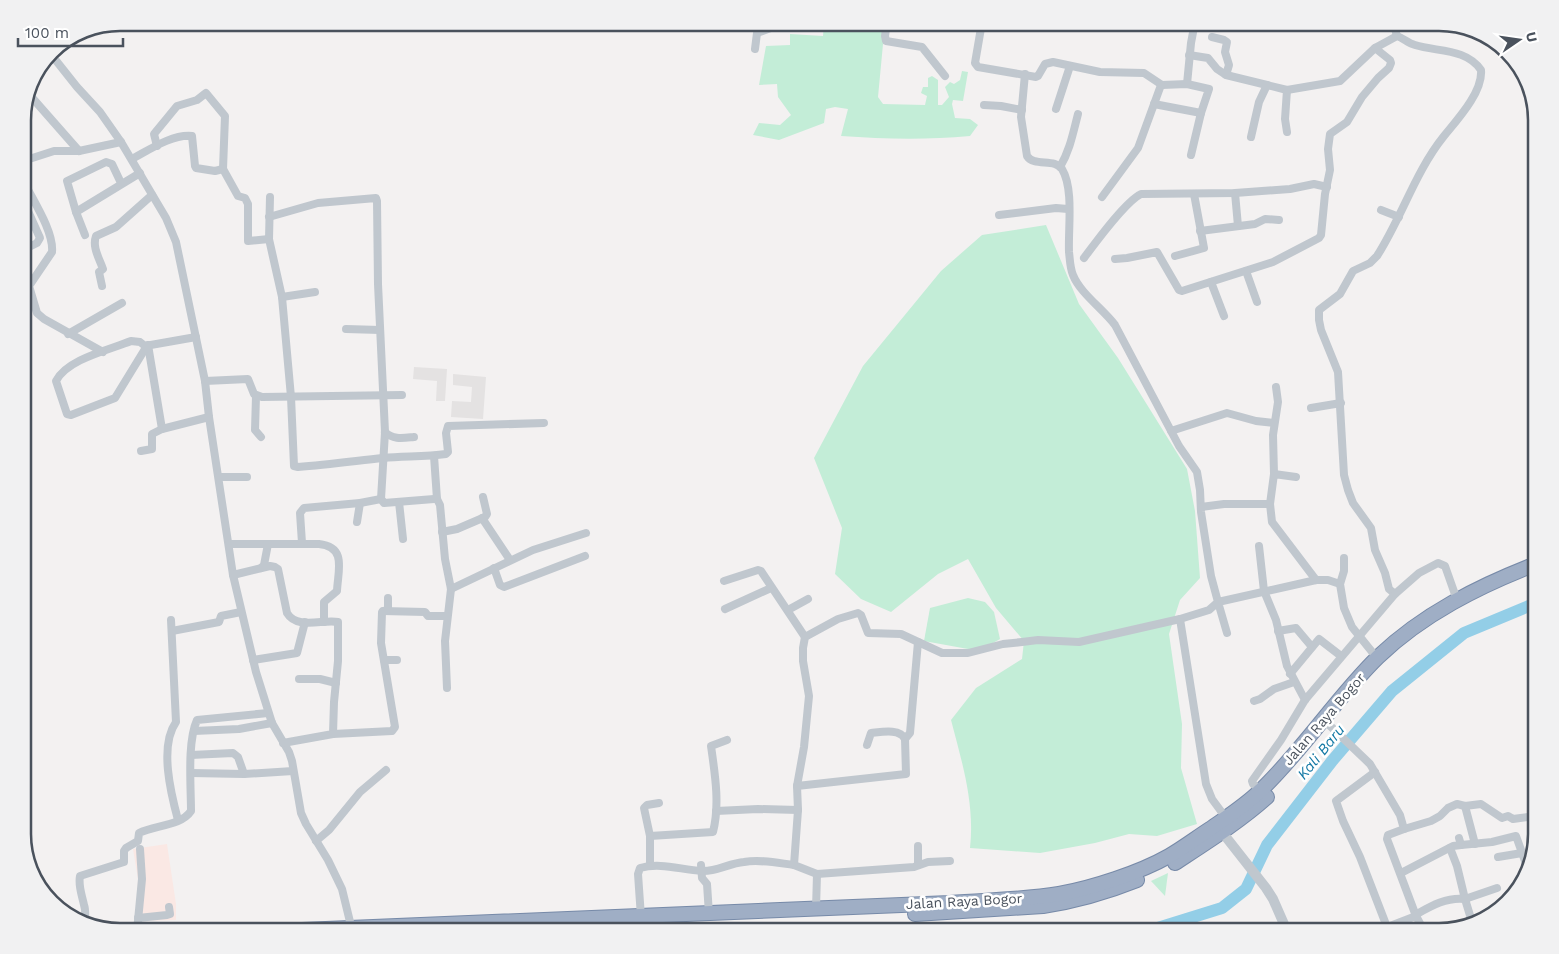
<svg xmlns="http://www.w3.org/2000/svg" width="1559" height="954" viewBox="0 0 1559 954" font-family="'Work Sans',sans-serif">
<rect width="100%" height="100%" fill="#f3f1f1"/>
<g fill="#e4e2e2">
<path d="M414,367L447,369L445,401H436L437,381L413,379Z"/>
<path d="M453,374L486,377L483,419L451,417L452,401L471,402L472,387L453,385Z"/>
</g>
<path fill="#fae8e4" d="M167,844L176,904V920L136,921L138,879L133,849Z"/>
<g fill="#c3edd7">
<path d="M824,22L885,23L878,97L883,104L925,105L927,96L921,93L923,87H928V78L932,76L938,80V105H942L949,97L945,87L950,82L954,84L960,80L962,71L968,72L963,101L953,100L952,104L955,118L970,119L978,125L970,136C926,140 884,139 841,136L848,109L835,107L826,109L824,123L779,140L753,135L759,123L780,125L791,115L778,97L777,84L759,85L766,46L790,45V34L823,36Z"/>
<path d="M1046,225L1079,304L1118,358L1187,469L1195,511L1200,578L1180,600L1169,634L1182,724L1181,768L1197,824L1157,836L1129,834L1095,843L1040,853L970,848C975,804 962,762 951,720L976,688L1022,659L1024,641L996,608L968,559L938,574L891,612L861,599L835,574L842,528L814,458L863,366L941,271L982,235Z"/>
<path d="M968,598L985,602L994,612L1000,639L979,651L924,641L930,608Z"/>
<path d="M1168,873L1165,896L1151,881Z"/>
</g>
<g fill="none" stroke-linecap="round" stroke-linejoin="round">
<path stroke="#93cee7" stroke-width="12" d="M1148,931L1222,908L1246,889L1267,845L1332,761L1392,691L1464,633L1536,603"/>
<g stroke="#778aa8" stroke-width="16">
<g id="trunk">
<path d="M1175,863C1207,842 1239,822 1267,797"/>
<path d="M915,914L1043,906C1076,901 1107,892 1137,880"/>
<path d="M278,931L950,903C986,900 1023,900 1059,894C1092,888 1139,873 1169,856C1183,848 1196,838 1210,829C1227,817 1246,805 1261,790C1304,749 1336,698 1378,657C1423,614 1479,586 1536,564"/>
</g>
</g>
<g stroke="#c0c7ce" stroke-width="8">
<path d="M887,22L885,36L886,41L922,47L945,76"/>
<path d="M980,22L981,28L975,63L978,67L1036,77L1038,76L1045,64L1053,62L1100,72L1144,73L1162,85L1187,84L1209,89L1201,113L1191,155"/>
<path d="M1393,22L1397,36"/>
<path d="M1212,37L1224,40L1227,42L1225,52L1229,65L1226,75"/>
<path d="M755,49L757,33L787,22"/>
<path d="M50,53L77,87L100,112L121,142L166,218L176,242L205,381L209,417L233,575L256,672L272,723L289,752L292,761L301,813L306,824L328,860L342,889L352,930"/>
<path d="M1189,55L1208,58L1217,69L1226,75L1267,85"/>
<path d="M1025,74L1021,117L1027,156C1034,167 1055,158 1062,169C1074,189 1068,228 1069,252C1070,260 1070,268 1073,275C1080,293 1103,309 1115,325L1179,446L1197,472L1200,490L1201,512L1211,576L1218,602L1209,610L1180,619L1206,784L1212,799L1226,818"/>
<path d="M1187,84L1191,43L1195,22"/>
<path d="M1287,90L1340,81L1375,48L1397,36C1403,38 1408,43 1415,45C1437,52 1466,48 1481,70C1483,92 1457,120 1444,136C1415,172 1402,217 1377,256L1370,263L1353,271L1340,294L1319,310V320L1321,330L1338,372L1344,475L1348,490L1353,503L1371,528L1375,550L1385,573L1389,589L1395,594L1419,573L1438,563L1445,566L1457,600"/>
<path d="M28,93L79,151"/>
<path d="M1154,104L1201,113"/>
<path d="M984,105L1001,106L1022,110"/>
<path d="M1056,109L1070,66"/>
<path d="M1251,137L1259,102L1267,85L1287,90L1285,119L1287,132"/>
<path d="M157,146L154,134L177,106L197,100L206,93L225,116L223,169"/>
<path d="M132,159C149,150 172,134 192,136L195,166L196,168L215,171L223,169L238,196L245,198L248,204V241L269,239"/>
<path d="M23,161L54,151H79L121,142"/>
<path d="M1060,167C1070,150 1073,133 1078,114"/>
<path d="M23,180C32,199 54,231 52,252L29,286L37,313L44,319L103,352"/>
<path d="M121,183L112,164L106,162L67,181L76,212L140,173"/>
<path d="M1235,193L1238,226"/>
<path d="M270,197L269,239L282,297L291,397L294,466L298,467C327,465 355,461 383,458C404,456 425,457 446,454L448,452L446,433L448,426L544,423"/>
<path d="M1102,197L1138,148L1161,85"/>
<path d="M23,200L40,238L37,243L23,250"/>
<path d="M1381,210L1399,217"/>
<path d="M76,212L85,235"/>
<path d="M999,215L1056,208L1068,209"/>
<path d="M269,217L318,203L376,198L377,201L378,284L385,432L381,499"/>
<path d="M1200,231L1255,224L1265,219L1279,220"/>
<path d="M1175,256L1204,248L1194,194"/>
<path d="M1084,258C1096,242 1125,202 1141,194L1235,193L1290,189L1314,184L1327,187"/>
<path d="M1115,259L1127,258L1157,252L1179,290L1182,291L1273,262L1319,238L1321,235L1325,194L1330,170L1328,149L1330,134L1347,122L1362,97L1378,78L1389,68L1391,63L1390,60L1375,48"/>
<path d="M1246,271L1257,302"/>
<path d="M1211,282L1224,316"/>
<path d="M102,286L99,272L103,269C99,258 92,247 96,236L116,227L152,195"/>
<path d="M282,297L315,292"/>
<path d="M346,329L380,330"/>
<path d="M68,334L122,303"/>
<path d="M148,345L162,429"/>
<path d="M145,346V349L115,398L71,415L67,414L56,381C67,359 109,350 131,341L140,342L145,346L196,337"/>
<path d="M205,381L248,379L254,394L262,397L402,395"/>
<path d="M256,396L255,430L261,437"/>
<path d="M1311,408L1341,403"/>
<path d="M1171,431L1227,413L1256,421L1274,423"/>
<path d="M385,432C393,440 403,438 414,437"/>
<path d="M141,451L152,449V434L162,429L209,417"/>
<path d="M434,456L437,499"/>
<path d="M1274,474L1273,435L1278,402L1276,387"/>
<path d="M219,477H247"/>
<path d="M1296,477L1274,474L1270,504L1272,522L1316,580"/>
<path d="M381,499L384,503L434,499H437L440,505L445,559L451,589L445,641L447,688"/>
<path d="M399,502L403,539"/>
<path d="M1201,507L1224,504H1270"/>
<path d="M482,518L510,560"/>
<path d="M357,522L360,503"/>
<path d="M442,532L457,529L485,517L487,514L483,497"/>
<path d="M302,543L300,513L304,508L360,503L381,499"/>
<path d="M229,544H319C347,547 338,570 337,591L324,602V622"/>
<path d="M1259,546L1264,591L1276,620L1287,666L1305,700"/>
<path d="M1344,558V571L1340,584L1344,608L1352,627L1377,658"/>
<path d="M261,568L264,565L268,544"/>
<path d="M494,568L500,585L504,587L585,556"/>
<path d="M233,575L270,566L275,567L278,569L287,613C297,630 323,619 338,622V661L334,702L333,734L283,743"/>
<path d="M724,581L758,570L761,571L805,637"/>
<path d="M451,589L533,550L586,533"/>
<path d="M725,609L771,588"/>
<path d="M788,610L808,599"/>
<path d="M383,611L425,612L428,616H447"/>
<path d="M171,620L176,722C159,746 171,794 178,820"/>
<path d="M172,631L219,622L221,616L241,612"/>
<path d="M1278,631L1296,628L1312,647"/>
<path d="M1227,633L1218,602L1316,580H1328L1340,584"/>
<path d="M253,660L297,653L305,622"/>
<path d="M384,660H397"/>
<path d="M1290,674L1319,639L1341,656"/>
<path d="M299,679H320L336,683"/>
<path d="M1254,701L1260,699L1274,689L1294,682"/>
<path d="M1324,720L1370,764L1400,815L1404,829L1388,835L1387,839L1416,916L1424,931"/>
<path d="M194,731L239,729L272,723"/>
<path d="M333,734L392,731L395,727L381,643L382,612L388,609V598"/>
<path d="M905,739L910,733L918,642"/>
<path d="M191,755L233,753L238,757L244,774"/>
<path d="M1375,772L1336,801L1343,821L1360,857L1387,927"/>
<path d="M191,773L244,774L293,771"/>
<path d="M797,786L906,774L905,739C900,728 881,732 871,733L867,745"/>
<path d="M1261,790L1253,784L1252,781L1281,740L1305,700L1395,594"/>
<path d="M1465,806L1475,844"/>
<path d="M716,811L758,809L798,810"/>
<path d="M1404,829L1431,821L1440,816L1448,808L1457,804L1465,806L1481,804L1502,818L1508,816L1513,819L1536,816"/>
<path d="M650,836L713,832C720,805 715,774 711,746L727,740"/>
<path d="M316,841L329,830L360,792L386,770"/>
<path d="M1461,845L1492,842L1516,836L1526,864L1525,876"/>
<path d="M1498,857L1522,853"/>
<path d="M701,865L702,878L707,884L709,914"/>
<path d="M918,865V846"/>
<path d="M650,866V836L644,808L647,805L659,803"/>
<path d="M1401,873L1453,846L1461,845L1459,838"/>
<path d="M817,874L914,867L928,862L950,861"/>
<path d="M816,909L817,874L794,865L798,810L797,786L804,747L809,696L803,661V648L805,637L838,619L858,613L861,615L868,633L901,634L942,653H968L1003,644L1022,642L1038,640L1079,642L1180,619"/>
<path d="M1415,915C1431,906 1446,897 1465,899L1457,866L1450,848"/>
<path d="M641,917L638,874L640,868C661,862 681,870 702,871C715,872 730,863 744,862C760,859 778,863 794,865"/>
<path d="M138,918L167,915L170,914L169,907"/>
<path d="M1476,921L1482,916L1502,905"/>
<path d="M85,922C85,917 86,910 84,905C82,895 78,886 80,876L124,862V851L126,848L138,841L139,833C155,825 181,826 191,811C191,786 187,742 197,720L268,713"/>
<path d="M1472,922L1465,899L1497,888"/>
<path d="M137,931L142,879L140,849"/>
<path d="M1377,931L1416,916"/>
</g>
<path stroke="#c0c7ce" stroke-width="10" d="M1222,832L1266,888L1273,899L1287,931"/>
<use href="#trunk" stroke="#9faec5" stroke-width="14"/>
</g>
<g text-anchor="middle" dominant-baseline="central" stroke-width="5" stroke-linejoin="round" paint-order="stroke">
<g font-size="14" fill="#4a525d" stroke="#fff">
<text transform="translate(1324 719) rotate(-49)">Jalan Raya Bogor</text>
<text transform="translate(964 901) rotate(-3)">Jalan Raya Bogor</text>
</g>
<g font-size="15" font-style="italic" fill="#1579a5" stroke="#fff">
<text transform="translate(1321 752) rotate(-51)">Kali Baru</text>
</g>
</g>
<path d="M0 0H1559V954H0ZM120 31H1439A89 89 0 0 1 1528 120V834A89 89 0 0 1 1439 923H120A89 89 0 0 1 31 834V120A89 89 0 0 1 120 31Z" fill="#f1f1f2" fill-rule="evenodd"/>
<path fill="none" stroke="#4a525d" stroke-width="2.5" d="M120 31H1439A89 89 0 0 1 1528 120V834A89 89 0 0 1 1439 923H120A89 89 0 0 1 31 834V120A89 89 0 0 1 120 31Z"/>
<g transform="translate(1519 40) rotate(77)" stroke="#ffffff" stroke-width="4" paint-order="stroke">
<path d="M0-4L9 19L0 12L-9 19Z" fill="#4a525d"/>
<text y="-8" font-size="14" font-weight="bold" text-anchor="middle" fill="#4a525d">U</text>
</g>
<path d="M18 38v8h105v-8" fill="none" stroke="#4a525d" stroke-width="2.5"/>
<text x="25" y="38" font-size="15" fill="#4a525d" stroke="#ffffff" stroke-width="4" paint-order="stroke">100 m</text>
</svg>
